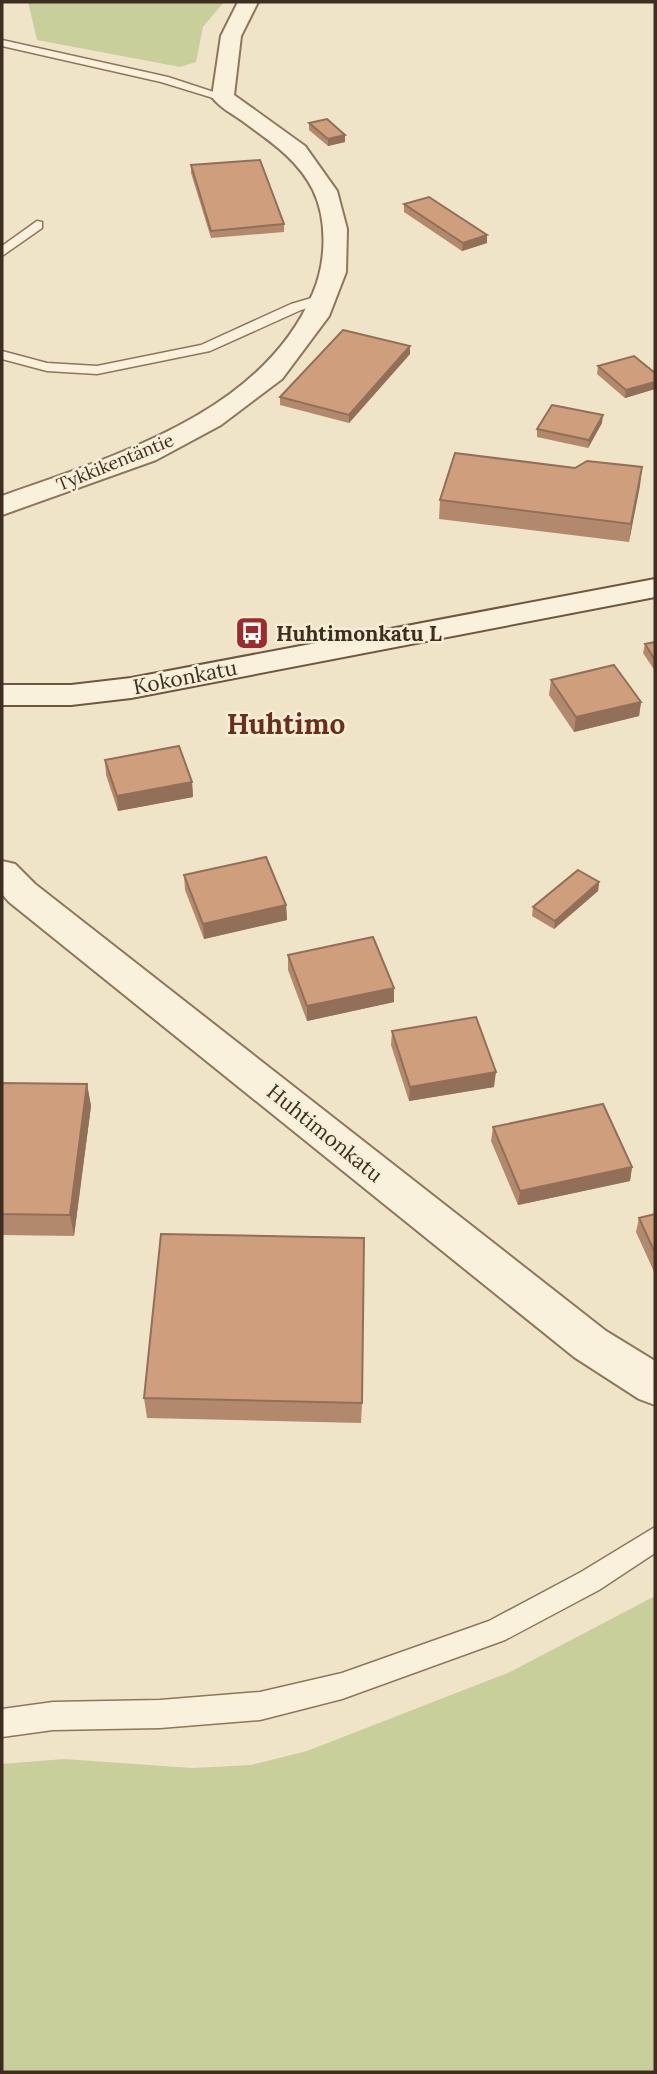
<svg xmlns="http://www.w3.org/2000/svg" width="657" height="2074" viewBox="0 0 657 2074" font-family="Lora,serif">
<rect width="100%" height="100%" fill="#f0e4c8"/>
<g fill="#c9cf9b">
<path d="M28,2H224L203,27L196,62L180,67L37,40Z"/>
<path d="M655,1596V2072H2V1764L64,1759L192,1768L251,1765L307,1751L510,1672Z"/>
</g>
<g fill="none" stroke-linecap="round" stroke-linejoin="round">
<g stroke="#8d765c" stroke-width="3">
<g id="lane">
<path d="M2,40L168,77L229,97L223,101L161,82L2,46Z"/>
<path d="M37,221L42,222V228L2,256V246Z"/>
<path d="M325,294L332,298L330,301L301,310L210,351L97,374L47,371L2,359V351L47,363L97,366L201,345L291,304Z"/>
<path d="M655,1527V1553L599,1590L505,1640L342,1699L260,1720L160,1728L53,1730L2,1737V1709L53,1702L160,1700L260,1692L342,1673L489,1621L581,1572Z"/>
</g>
</g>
<g stroke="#8d765c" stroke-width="4">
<g id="street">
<path d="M238,2H258L241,36L234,95L305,146L337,191L347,229L346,272L329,316L282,379L221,425L156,460L2,515V496C114,456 262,414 313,293C326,263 328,221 313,190C297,158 269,141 241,120C231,113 219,107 212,97L221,36Z"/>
<path d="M2,861L15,864L35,884L606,1331L655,1361V1405L639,1399L574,1357L9,902L2,894Z"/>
</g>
</g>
<g stroke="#6f573f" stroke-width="4">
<path id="secondary" d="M655,579V597L131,698L71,705H2V685H71L131,678Z"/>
</g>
<use href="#lane" fill="#faf1dc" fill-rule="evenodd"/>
<use href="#street" fill="#faf1dc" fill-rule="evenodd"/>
<use href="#secondary" fill="#faf1dc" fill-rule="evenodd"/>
</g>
<g fill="#b2896c">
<path d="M309,123L345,135V142L328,146L309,130Z"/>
<path d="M191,165L284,224V232L211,238L191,173Z"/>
<path d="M404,204L487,243L462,251L404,212Z"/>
<path d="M410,346V354L349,423L280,405V397Z"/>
<path d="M598,366L655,373V389L625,398L597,374Z"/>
<path d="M602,423L588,448L537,437V429Z"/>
<path d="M642,467L629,542L439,519L440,500L575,468Z"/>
<path d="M655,642V671L643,653L645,644Z"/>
<path d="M551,680L641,702L639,716L574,732L549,695Z"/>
<path d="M105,760L192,782L193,797L118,811L106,775Z"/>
<path d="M184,875L286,905L287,920L204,939L185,890Z"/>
<path d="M599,882L598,891L554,929L532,916L533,907Z"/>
<path d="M288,955L394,1002L307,1021L288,970Z"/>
<path d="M392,1031L494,1087L409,1101L391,1045Z"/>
<path d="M2,1083L87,1084L91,1106L74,1236L2,1235Z"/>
<path d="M493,1127L632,1167L630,1181L518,1205L491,1141Z"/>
<path d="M655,1214V1274L636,1232L639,1218Z"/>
<path d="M144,1398L362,1403L361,1423L147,1418Z"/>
</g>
<g fill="#916f58">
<path d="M345,135V142L328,146V139Z"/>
<path d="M487,235V243L462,251L463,243Z"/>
<path d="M410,346V354L349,423V415Z"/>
<path d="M655,382V389L625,398L626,390Z"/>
<path d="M603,415L602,423L588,448L589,440Z"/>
<path d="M642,467L640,486L629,542L631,524Z"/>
<path d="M641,702L639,716L574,732L576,717Z"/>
<path d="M192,782L193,797L118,811L117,796Z"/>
<path d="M599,882L598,891L554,929L555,921Z"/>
<path d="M286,905L287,920L204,939L203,924Z"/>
<path d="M394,988V1002L307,1021V1006Z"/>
<path d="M496,1072L494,1087L409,1101L410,1087Z"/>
<path d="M87,1084L91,1106L74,1236L70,1215Z"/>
<path d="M632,1167L630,1181L518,1205L520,1191Z"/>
</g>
<g fill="#cf9f7d" stroke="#916f58" stroke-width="2">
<path d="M327,119L345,135L328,139L309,123Z"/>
<path d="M260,160L284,224L211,231L191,165Z"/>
<path d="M429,197L487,235L463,243L404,204Z"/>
<path d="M343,330L410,346L349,415L280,397Z"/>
<path d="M634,356L655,373V382L626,390L598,366Z"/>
<path d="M552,405L603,415L589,440L537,429Z"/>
<path d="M455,453L575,468L587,461L642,467L631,524L440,500Z"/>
<path d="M655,642V660L645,644Z"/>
<path d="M614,665L641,702L576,717L551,680Z"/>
<path d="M179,746L192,782L117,796L105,760Z"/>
<path d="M266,857L286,905L203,924L184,875Z"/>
<path d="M578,870L599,882L555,921L533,907Z"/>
<path d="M373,937L394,988L307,1006L288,955Z"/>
<path d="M476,1017L496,1072L410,1087L392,1031Z"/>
<path d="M2,1083L87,1084L70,1215L2,1214Z"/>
<path d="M603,1104L632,1167L520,1191L493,1127Z"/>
<path d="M655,1214V1253L639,1218Z"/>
<path d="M161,1234L364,1238L362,1403L144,1398Z"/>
</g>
<defs>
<g id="bus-square" transform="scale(1.75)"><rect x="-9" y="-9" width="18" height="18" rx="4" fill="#9e2a2b" stroke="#f7eed8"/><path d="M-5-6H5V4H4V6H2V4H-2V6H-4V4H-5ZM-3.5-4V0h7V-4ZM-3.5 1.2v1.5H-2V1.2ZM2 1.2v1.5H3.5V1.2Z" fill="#fff"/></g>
</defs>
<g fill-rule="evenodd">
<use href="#bus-square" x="252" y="633"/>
</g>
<g text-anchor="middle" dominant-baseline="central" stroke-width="5" stroke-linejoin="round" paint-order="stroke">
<g font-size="18" fill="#3d2e20" stroke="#f7eed8">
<text transform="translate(115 462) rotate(-22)">Tykkikentäntie</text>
</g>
<g font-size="21" font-weight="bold" fill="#3d2e20" stroke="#f7eed8" text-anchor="start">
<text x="276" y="633">Huhtimonkatu L</text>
</g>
<g font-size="21" fill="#3d2e20" stroke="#f7eed8">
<text transform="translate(185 677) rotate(-11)">Kokonkatu</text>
<text transform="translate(325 1133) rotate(39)">Huhtimonkatu</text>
</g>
<g font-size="28" font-weight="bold" fill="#6b2e1e" stroke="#f7eed8">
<text x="286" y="724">Huhtimo</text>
</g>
</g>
<rect width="657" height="2074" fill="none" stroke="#3d2e20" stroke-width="7"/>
</svg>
